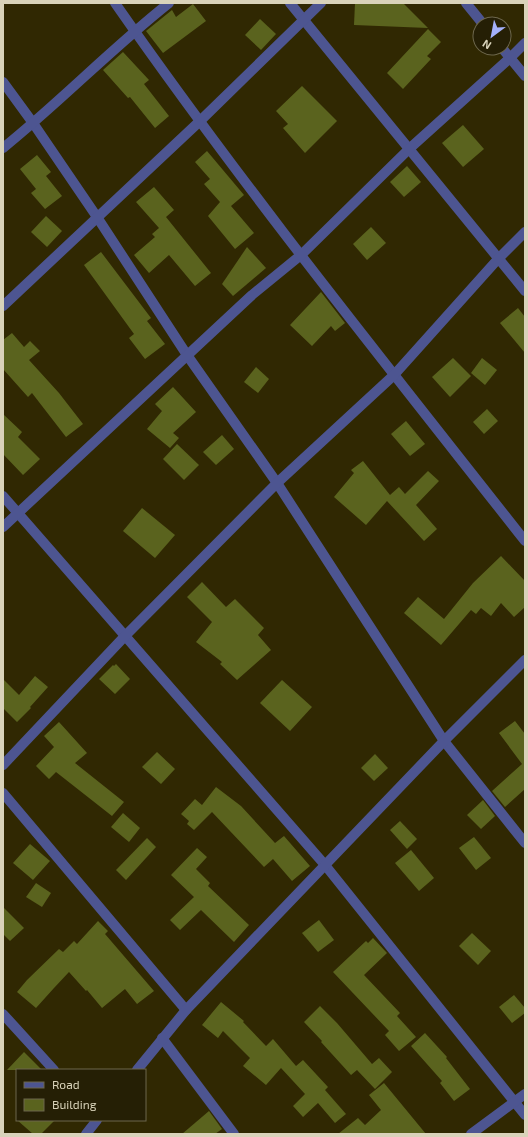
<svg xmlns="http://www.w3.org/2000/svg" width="528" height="1137" viewBox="0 0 528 1137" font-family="'Exo 2',sans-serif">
<rect width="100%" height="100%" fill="#302802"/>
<g fill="#5a631e">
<path d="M355,3H403L428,28L354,25Z"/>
<path d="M193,4L206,21L163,53L146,31L172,10L176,17Z"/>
<path d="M260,19L276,34L261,50L245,35Z"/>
<path d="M428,29L441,42L427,56L431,59L403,89L387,73Z"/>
<path d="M123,52L149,80L144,84L169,116L155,128L130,97L128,98L103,70Z"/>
<path d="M302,86L337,121L305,153L283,128L288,124L276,111Z"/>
<path d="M463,125L484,149L463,167L442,143Z"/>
<path d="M207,151L244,195L231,206L254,233L235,249L208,216L220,202L204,184L210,179L195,162Z"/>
<path d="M37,155L51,172L46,176L62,196L45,209L31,193L36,189L20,169Z"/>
<path d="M407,166L421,182L404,197L390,182Z"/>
<path d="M154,187L174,210L166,217L211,273L195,286L169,255L149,273L134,255L155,237L152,234L159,228L136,202Z"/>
<path d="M46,216L62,231L47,247L31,232Z"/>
<path d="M371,227L386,243L367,260L353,244Z"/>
<path d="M247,247L266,268L233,296L222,284Z"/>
<path d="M101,252L151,318L147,321L165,344L145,359L129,338L134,334L84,265Z"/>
<path d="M321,292L345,323L335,331L331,326L312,346L290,325Z"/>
<path d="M518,308L525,317V353L500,323Z"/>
<path d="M12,333L24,347L30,341L40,351L29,360L59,393L83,424L66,437L32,393L28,397L3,369V340Z"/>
<path d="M453,358L471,376L450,397L432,377Z"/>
<path d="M482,358L497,370L485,385L471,373Z"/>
<path d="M256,367L269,379L258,393L244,382Z"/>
<path d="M173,387L196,412L173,433L179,438L170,448L147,429L162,411L155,404Z"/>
<path d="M487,409L498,421L484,434L473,422Z"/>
<path d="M3,414L22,432L18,437L40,459L23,475L3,454Z"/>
<path d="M406,421L425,444L410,456L391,434Z"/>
<path d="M222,435L234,449L216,465L203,452Z"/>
<path d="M177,444L199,465L184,480L163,459Z"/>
<path d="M363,461L390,495L399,487L405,494L428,471L439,481L416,505L437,529L424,541L387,501L366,525L334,497L354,473L351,470Z"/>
<path d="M142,508L175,535L155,558L123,531Z"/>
<path d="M501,556L525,581V607L514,617L501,603L491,616L481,608L476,614L471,610L441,645L404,613L418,597L444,619L473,583Z"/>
<path d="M202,582L226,607L235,599L264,628L258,635L271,650L237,680L220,664L222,662L196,642L212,622L187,597Z"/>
<path d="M116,664L130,679L115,694L99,679L113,665L114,666Z"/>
<path d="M35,676L48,687L30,707L31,708L17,722L3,708V679L19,695Z"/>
<path d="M282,680L312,707L290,731L260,703Z"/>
<path d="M515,721L525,734V789L505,807L492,791L522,764L499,733Z"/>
<path d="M59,722L87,753L75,763L124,802L112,816L56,772L49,779L36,766L54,747L44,736Z"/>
<path d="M157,752L175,769L161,784L142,767Z"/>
<path d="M375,754L388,768L374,781L361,768Z"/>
<path d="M216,787L241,806L275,843L284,836L310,866L292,881L273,859L264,867L212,812L194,830L187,824L189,821L181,814L195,799L202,805Z"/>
<path d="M483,800L495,816L481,829L467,815Z"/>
<path d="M123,813L140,828L129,842L111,827Z"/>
<path d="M400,821L417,839L407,849L390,830Z"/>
<path d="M474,837L491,858L476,870L459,848Z"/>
<path d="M147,838L156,847L126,880L116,870Z"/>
<path d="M30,844L50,861L33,880L13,863Z"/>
<path d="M197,848L207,857L196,869L210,883L208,886L249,925L234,942L201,910L180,930L170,920L194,897L171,875Z"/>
<path d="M411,850L434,878L419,891L395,863Z"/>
<path d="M36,883L51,893L42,907L26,897Z"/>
<path d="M3,907L24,928L10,941L3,934Z"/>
<path d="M319,920L334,940L318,952L302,933Z"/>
<path d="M98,921L108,931L105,934L154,991L137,1004L125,989L102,1008L87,990L86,991L69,972L54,988L36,1008L17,992L27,980L59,949L63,952L74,941L77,944Z"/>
<path d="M472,933L491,951L478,965L459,946Z"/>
<path d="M373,938L387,953L364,975L400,1013L397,1016L416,1037L399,1051L385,1035L389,1031L333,972L366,941L368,943Z"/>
<path d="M514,995L525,1008V1013L512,1023L499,1007Z"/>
<path d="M221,1002L244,1021L243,1022L266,1046L273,1039L296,1066L303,1060L328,1087L325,1090L346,1114L335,1123L318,1103L303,1117L293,1106L305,1094L281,1068L266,1085L243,1066L250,1058L223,1031L218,1038L202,1025Z"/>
<path d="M320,1006L337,1023L372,1064L379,1058L392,1072L375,1089L357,1070L351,1075L321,1042L322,1041L304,1022Z"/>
<path d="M425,1033L447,1057L446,1058L470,1089L454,1101L440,1083L442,1081L411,1046Z"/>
<path d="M24,1052L42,1070H7Z"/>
<path d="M384,1083L426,1134H338L358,1118L365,1125L381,1110L369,1095Z"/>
<path d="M209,1111L222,1129L215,1134H182Z"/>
<path d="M17,1120H55L41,1134H33Z"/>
</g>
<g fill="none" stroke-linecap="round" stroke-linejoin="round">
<g stroke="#4d5591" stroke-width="10">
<path d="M115,3C244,188 386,364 525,541"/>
<path d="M290,3L525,291"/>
<path d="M466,3L483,24"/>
<path d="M502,48L525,76"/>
<path d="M3,82L33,123L97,217L187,355L277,483L444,741L525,843"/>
<path d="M3,148C60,102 111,49 169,3"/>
<path d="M3,306L200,121L321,3"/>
<path d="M3,496L325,865L525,1115"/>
<path d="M3,527L252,295L301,255L409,149L510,58L525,43"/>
<path d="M3,765L125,636L277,483L394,375L498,259L525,232"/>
<path d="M3,793L186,1010"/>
<path d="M3,1014L54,1070"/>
<path d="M162,1038L234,1134"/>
<path d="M137,1070L186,1010L444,741L525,660"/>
<path d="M86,1134L97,1120"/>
<path d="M471,1134L525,1094"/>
</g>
</g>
<rect width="528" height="1137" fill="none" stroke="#d9d3ba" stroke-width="8"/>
<rect x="16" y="1069" width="130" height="52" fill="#251f05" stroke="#6d674d"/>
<rect x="24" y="1082" width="20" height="6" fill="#4d5591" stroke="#6d674d"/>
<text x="52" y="1089" font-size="12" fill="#d9d3ba">Road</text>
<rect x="24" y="1099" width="20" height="12" fill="#5a631e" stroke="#6d674d"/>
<text x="52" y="1109" font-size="12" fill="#d9d3ba">Building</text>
<g transform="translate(492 36) rotate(212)"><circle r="19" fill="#251f05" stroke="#6d674d"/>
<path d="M0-3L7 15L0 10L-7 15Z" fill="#a4b1fc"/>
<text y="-6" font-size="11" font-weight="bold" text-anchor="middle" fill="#d9d3ba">N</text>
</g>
</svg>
